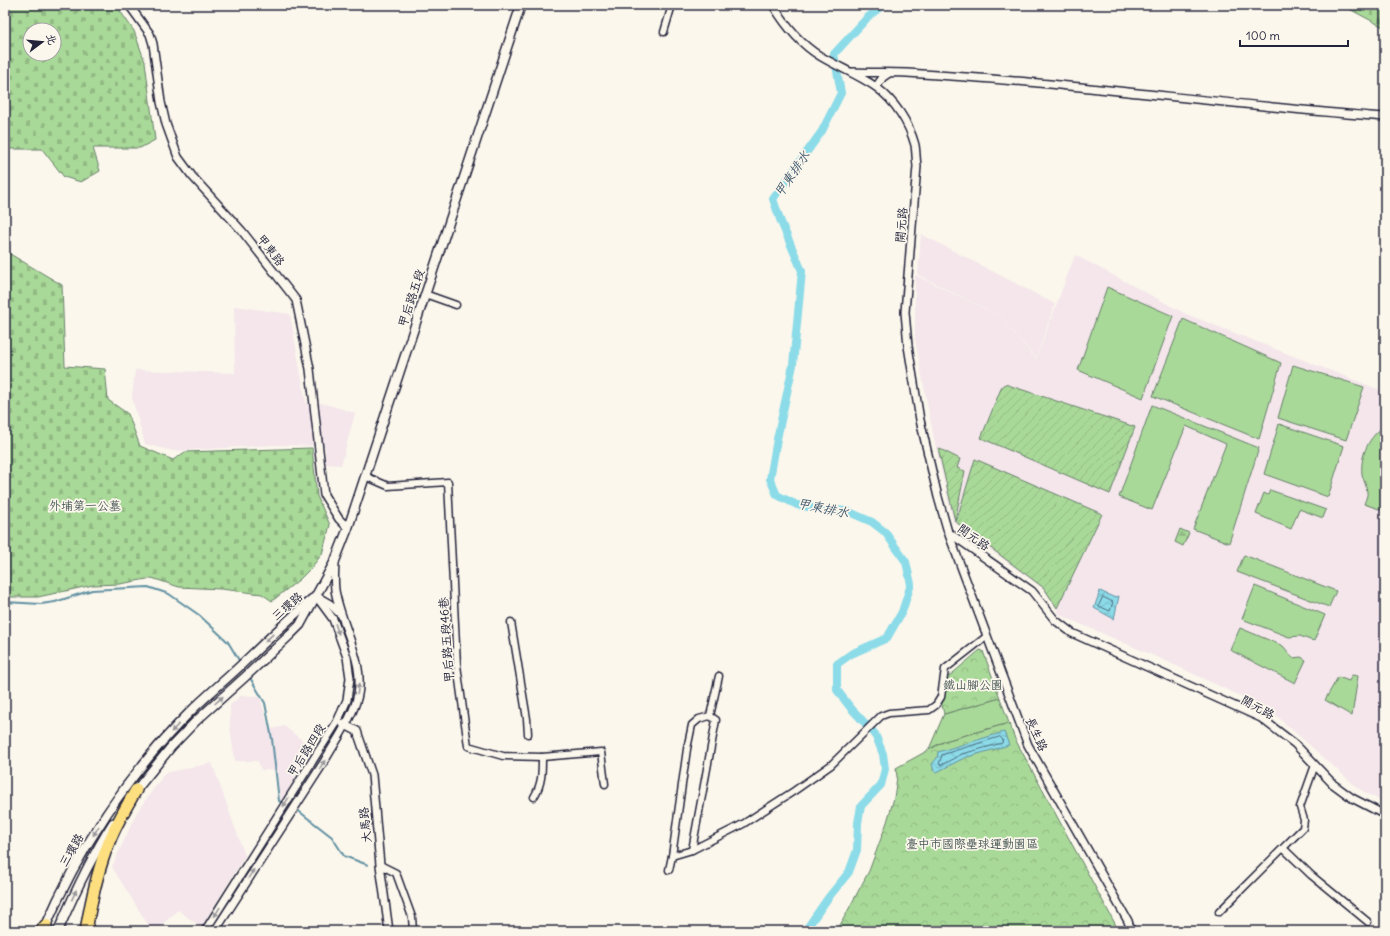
<svg xmlns="http://www.w3.org/2000/svg" width="1390" height="936" viewBox="0 0 1390 936" font-family="Delius,'LXGW WenKai TC',sans-serif">
<defs>
<pattern id="forest-firs" width="22" height="20" patternUnits="userSpaceOnUse"><rect width="22" height="20" fill="#a9d998"/><path d="M5 1l3.5 6h-7zM16 11l3.5 6h-7z" fill="#91ba84"/></pattern>
<pattern id="cemetery-stones" width="16" height="16" patternUnits="userSpaceOnUse"><rect width="16" height="16" fill="#a9d998"/><path d="M2 7V4a2 2 0 0 1 4 0v3zM10 15v-3a2 2 0 0 1 4 0v3z" fill="#91ba84"/></pattern>
<pattern id="park-crowns" width="20" height="18" patternUnits="userSpaceOnUse"><rect width="20" height="18" fill="#a9d998"/><path d="M2 6a3 3 0 1 1 6 0M12 15a3 3 0 1 1 6 0" fill="none" stroke="#91ba84"/></pattern>
<pattern id="garden-furrows" width="10" height="10" patternUnits="userSpaceOnUse"><rect width="10" height="10" fill="#a9d998"/><path d="M-1 1l2-2M0 10L10 0M9 11l2-2" fill="none" stroke="#91ba84"/></pattern>
<pattern id="water-waves" width="16" height="10" patternUnits="userSpaceOnUse"><rect width="16" height="10" fill="#8cdbe8"/><path d="M0 5q4-4 8 0t8 0" fill="none" stroke="#78bcc8"/></pattern>
</defs>
<rect width="100%" height="100%" fill="#fbf7ec"/>
<filter id="ink" filterUnits="userSpaceOnUse"><feTurbulence type="fractalNoise" baseFrequency=".025" numOctaves="2"/><feDisplacementMap in="SourceGraphic" scale="8" xChannelSelector="R" yChannelSelector="G"/><feConvolveMatrix kernelMatrix="1 2 1 2 8 2 1 2 1" color-interpolation-filters="sRGB"/></filter>
<g filter="url(#ink)">
<g fill="#f4e6eb">
<path d="M921,234L1055,304L1036,358L998,315L918,275Z"/>
<path d="M1075,255L1186,314L1385,392V803L1359,789L1270,710L1166,661L1060,615L1044,590L953,522L934,439L915,339V275L998,315L1036,359Z"/>
<path d="M234,306L290,314L306,403H322L355,413L341,465L326,464L325,446L273,445L173,451L145,444L132,398L135,370L235,373Z"/>
<path d="M242,695L260,697L269,730L284,726L311,747L281,803L276,770H261L258,761H235L230,728V705Z"/>
<path d="M212,763L245,856L201,927L178,910L155,931H152L112,867L137,812L165,773Z"/>
</g>
<g fill="#a9d998" stroke="#667e6a">
<path d="M1107,287L1173,316L1143,398L1078,370Z"/>
<path d="M1183,319L1281,363L1259,439L1153,396Z"/>
<path d="M1293,365L1364,387L1346,440L1278,418Z"/>
<path d="M1152,405L1259,448L1229,543L1193,529L1226,444L1186,426L1152,510L1119,497Z"/>
<path d="M1279,424L1344,446L1328,497L1264,474Z"/>
<path d="M1385,426V511L1364,504C1365,501 1368,495 1367,492C1367,486 1363,480 1362,474C1360,455 1369,436 1385,426Z"/>
<path d="M1270,490L1326,510L1323,518L1299,509L1291,529L1256,514L1264,493L1268,495Z"/>
<path d="M1244,555L1336,591L1329,607L1237,572Z"/>
<path d="M1255,586L1325,615L1314,641L1310,640L1300,636L1289,637L1242,619Z"/>
<path d="M1240,628L1283,646L1293,658L1301,657L1306,660L1295,683L1230,650Z"/>
<path d="M1352,675L1358,676L1352,716L1325,700L1338,677L1349,681Z"/>
<path d="M1000,698L1009,723L945,741L929,749L944,714Z"/>
</g>
<path fill="url(#forest-firs)" stroke="#667e6a" d="M1180,529L1189,533L1183,546L1175,542Z"/>
<g fill="url(#cemetery-stones)" stroke="#667e6a" fill-rule="evenodd">
<path d="M5,5H116L134,31L145,62L155,140L140,148H93L100,171L81,182L64,177L42,149H5ZM30,30H54V54H30Z"/>
<path d="M1342,5H1385V28Z"/>
<path d="M5,251L62,285L65,366L105,369L108,400L128,414L140,446L173,460L185,452L312,448L317,496L330,525L322,554L311,568L300,579L272,601L262,594L221,589L179,587L152,578L120,584L93,585L38,597H5Z"/>
</g>
<g fill="url(#park-crowns)" stroke="#667e6a">
<path d="M980,650L983,651L1000,698L944,714L941,701L947,678Z"/>
<path d="M1009,723L1015,739L1119,931H837L869,871L887,822L894,798L897,777L896,768L945,741Z"/>
</g>
<g fill="url(#garden-furrows)" stroke="#667e6a">
<path d="M1005,384L1135,427L1110,494L981,438L1002,386Z"/>
<path d="M938,448L960,459L957,468L965,471L955,521Z"/>
<path d="M975,459L1102,514L1057,608L1044,588L956,522Z"/>
</g>
<g fill="url(#water-waves)" stroke="#6291a3">
<path d="M1100,591L1113,597L1119,596L1114,619L1094,608Z"/>
<path d="M1004,732L1009,745L964,758L937,772L934,771L932,764L937,758L938,752Z"/>
</g>
<g fill="none" stroke-linecap="round" stroke-linejoin="round">
<g stroke="#4c6c80" stroke-width="1">
<path d="M1103,597L1113,602L1110,611L1099,606Z"/>
<path d="M1000,737L1003,740L1002,743L962,754L941,765L939,764L942,755Z"/>
</g>
<g stroke="#6291a3" stroke-width="2">
<path d="M5,602L41,604L55,602L92,590L148,587L169,594L199,615L228,642L240,662"/>
<path d="M249,676L265,703L272,739L279,801L283,803"/>
<path d="M296,809L332,837L344,856L368,865"/>
</g>
<path stroke="#8cdbe8" stroke-width="8" d="M805,931L828,898L849,872L857,850L858,823L861,806L881,785L885,769L883,754L875,734L850,707L837,690V664L851,654L887,638L902,612L911,584L906,562L885,532L872,522L847,511L820,509L797,505L777,495L770,479L777,439L793,365L802,271L781,222L773,199L822,131L841,93L834,54L868,17L883,5"/>
<g stroke="#22223b" stroke-width="9">
<g id="minor">
<path d="M664,32L672,5"/>
<path d="M425,294L456,305"/>
<path d="M365,476L388,486L448,482L457,665L468,746L503,756L542,757L601,752L605,784"/>
<path d="M511,622L527,719L528,734"/>
<path d="M534,797C542,784 542,773 542,757"/>
<path d="M1284,849L1311,875L1368,922"/>
<path d="M692,850L716,720L710,716"/>
<path d="M672,856L687,749L692,725L699,719L710,716L719,676"/>
<path d="M380,865L396,873L412,917L413,931"/>
<path d="M669,870L672,856L692,850L743,824L794,791L831,765L881,716L889,713L929,710L936,705L941,697L945,669L987,636"/>
<path d="M1219,912L1303,828L1304,820L1300,807L1315,765"/>
</g>
</g>
<g stroke="#22223b" stroke-width="10">
<g id="tertiary">
<path d="M129,5L150,34L153,44L161,102L166,124L178,157L192,176L242,231L296,300L310,369L324,495L339,519L348,528"/>
<path d="M773,5C785,25 800,44 820,56C838,67 859,75 876,87C895,101 909,123 915,145C916,151 916,159 917,166L905,312L908,346L920,420L938,497L948,532L1028,745L1128,921L1131,931"/>
<path d="M853,72C871,73 889,72 907,73C1067,82 1225,105 1385,117"/>
<path d="M876,87L883,77L889,73"/>
<path d="M948,532L1032,591L1055,620L1072,633L1261,718L1295,744L1333,784L1352,798L1385,815"/>
<path d="M318,597L330,604L339,613"/>
<path d="M343,724L357,731L372,775L380,865L389,931"/>
<path d="M205,931L337,722L347,700L350,678L347,657L333,619L316,596"/>
<path d="M215,931L324,762C335,742 349,724 356,702C368,667 343,630 336,595C333,584 335,572 335,561"/>
</g>
</g>
<g stroke="#22223b" stroke-width="11">
<g id="secondary">
<path d="M133,794L171,747L196,721L245,677L290,635L300,625L335,561L348,528L521,5"/>
<path d="M44,930C78,850 128,774 190,712C205,697 223,682 239,667C263,644 287,621 312,599"/>
<path d="M58,931C74,894 91,857 113,823"/>
</g>
</g>
<g stroke="#22223b" stroke-width="14">
<g id="motorway">
<path d="M41,931L46,925"/>
<path d="M86,931C91,901 97,871 109,842C116,824 126,807 136,790"/>
</g>
</g>
<use href="#minor" stroke="#fbf7ec" stroke-width="6"/>
<use href="#tertiary" stroke="#fbf7ec" stroke-width="7"/>
<use href="#secondary" stroke="#fbf7ec" stroke-width="8"/>
<use href="#motorway" stroke="#fddf80" stroke-width="11"/>
</g>
<defs><path id="oneway-solid" d="M-6-.8H1V-3.2L6.5 0L1 3.2V.8H-6Z"/></defs>
<g fill="#99979c">
<use href="#oneway-solid" transform="translate(337 629) rotate(71)"/>
<use href="#oneway-solid" transform="translate(269 638) rotate(136)"/>
<use href="#oneway-solid" transform="translate(358 689) rotate(-83)"/>
<use href="#oneway-solid" transform="translate(219 700) rotate(-42)"/>
<use href="#oneway-solid" transform="translate(175 728) rotate(133)"/>
<use href="#oneway-solid" transform="translate(322 765) rotate(-58)"/>
<use href="#oneway-solid" transform="translate(286 802) rotate(122)"/>
<use href="#oneway-solid" transform="translate(96 831) rotate(121)"/>
<use href="#oneway-solid" transform="translate(251 874) rotate(-58)"/>
<use href="#oneway-solid" transform="translate(74 895) rotate(-65)"/>
<use href="#oneway-solid" transform="translate(217 912) rotate(122)"/>
</g>
</g>
<g text-anchor="middle" dominant-baseline="central" stroke-width="3.5" stroke-linejoin="round" paint-order="stroke">
<g font-size="12" fill="#22223b" stroke="#fbf7ec">
<text transform="translate(901 225) rotate(-85)">開元路</text>
<text transform="translate(271 250) rotate(52)">甲東路</text>
<text transform="translate(411 298) rotate(-72)">甲后路五段</text>
<text transform="translate(974 537) rotate(35)">開元路</text>
<text transform="translate(287 606) rotate(-41)">三環路</text>
<text transform="translate(446 640) rotate(-94)">甲后路五段46巷</text>
<text transform="translate(1258 707) rotate(29)">開元路</text>
<text transform="translate(1037 734) rotate(66)">長生路</text>
<text transform="translate(306 750) rotate(-58)">甲后路四段</text>
<text transform="translate(365 825) rotate(-96)">大馬路</text>
<text transform="translate(71 850) rotate(-60)">三環路</text>
</g>
<g font-size="12" fill="#4a5957" stroke="#fbf7ec">
<text x="85" y="505">外埔第一公墓</text>
<text x="973" y="684">鐵山腳公園</text>
<text x="972" y="843">臺中市國際壘球運動園區</text>
</g>
<g font-size="13" font-style="italic" fill="#425a6f" stroke="#fbf7ec">
<text transform="translate(792 174) rotate(-56)">甲東排水</text>
<text transform="translate(823 508) rotate(11)">甲東排水</text>
</g>
</g>
<rect width="1390" height="936" fill="none" stroke="#fbf7ec" stroke-width="20"/>
<rect x="10" y="10" width="1370" height="916" fill="none" stroke="#22223b" stroke-width="1.5" filter="url(#ink)"/>
<g transform="translate(42 42) rotate(74)"><circle r="19" fill="#fbf7ec" stroke="#a4a2a5"/>
<path d="M0-3L7 15L0 10L-7 15Z" fill="#22223b"/>
<text y="-6" font-size="11" font-weight="bold" text-anchor="middle" fill="#22223b">北</text>
</g>
<path d="M1240 40v6h108v-6" fill="none" stroke="#22223b" stroke-width="2"/>
<text x="1246" y="40" font-size="12" fill="#22223b" stroke="#fbf7ec" stroke-width="3" paint-order="stroke">100 m</text>
</svg>
